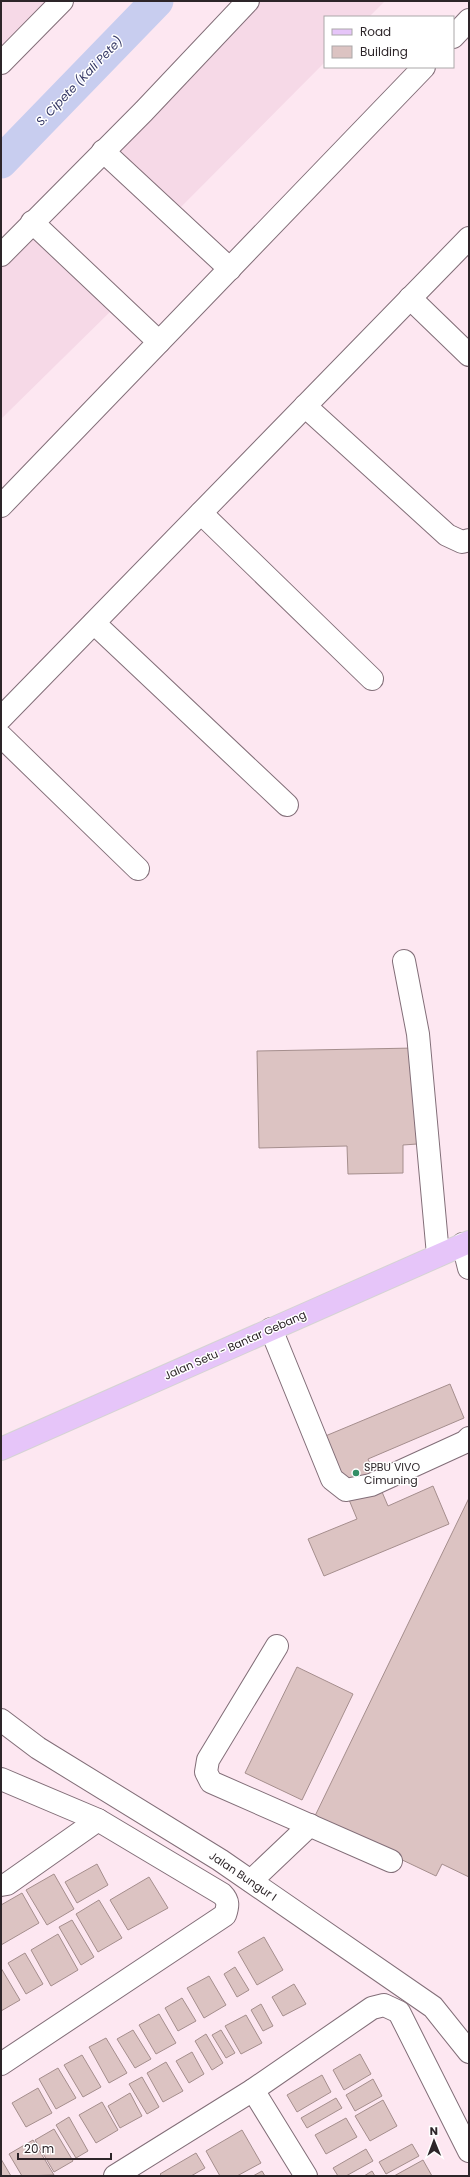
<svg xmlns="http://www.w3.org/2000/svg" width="470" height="2177" viewBox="0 0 470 2177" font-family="Poppins,sans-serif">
<rect width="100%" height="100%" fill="#fde7f1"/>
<g fill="#f6d9e7">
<path d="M1,1H62L1,63Z"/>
<path d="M247,1H385L369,17H325V62L172,216L103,151Z"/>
<path d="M32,222L118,304L1,419V255Z"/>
</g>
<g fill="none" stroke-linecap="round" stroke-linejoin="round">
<path stroke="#c8cdef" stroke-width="33" d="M1,162L157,1"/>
</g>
<g fill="#dcc3c2" stroke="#a58e8d">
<path d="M415,1048L417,1144L403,1145V1173L348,1174L347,1146L259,1148L257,1051Z"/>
<path d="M450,1384L464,1418L368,1459L388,1506L433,1486L449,1524L324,1576L308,1539L357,1519L323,1437Z"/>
<path d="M469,1498V1877L442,1864L436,1876L314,1818Z"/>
<path d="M297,1667L353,1694L302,1800L245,1773Z"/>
<path d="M97,1864L108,1885L77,1903L65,1882Z"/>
<path d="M54,1874L74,1909L47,1925L26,1890Z"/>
<path d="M149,1877L168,1908L128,1930L110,1900Z"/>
<path d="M22,1893L39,1923L1,1945V1905Z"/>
<path d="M99,1900L122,1938L98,1952L76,1914Z"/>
<path d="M72,1920L94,1957L81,1965L59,1927Z"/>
<path d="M58,1934L78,1970L51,1986L31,1950Z"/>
<path d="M264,1937L283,1970L257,1985L238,1952Z"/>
<path d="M25,1953L43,1984L26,1994L8,1963Z"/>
<path d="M235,1967L249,1990L237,1997L224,1974Z"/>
<path d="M1,1968L20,2000L1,2011Z"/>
<path d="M209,1976L226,2005L204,2018L187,1988Z"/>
<path d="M294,1984L306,2004L283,2016L272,1997Z"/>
<path d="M182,1998L196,2021L178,2031L165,2008Z"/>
<path d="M261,2004L273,2026L263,2031L251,2010Z"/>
<path d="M159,2014L176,2043L156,2054L139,2025Z"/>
<path d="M246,2015L262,2043L241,2054L225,2026Z"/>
<path d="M133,2030L151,2059L135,2068L117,2039Z"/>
<path d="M221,2030L235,2053L226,2058L212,2035Z"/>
<path d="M206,2034L223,2063L212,2070L195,2041Z"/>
<path d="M106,2038L127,2073L109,2083L89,2047Z"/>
<path d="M192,2052L204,2074L189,2083L176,2061Z"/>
<path d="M360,2054L371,2074L344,2090L333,2070Z"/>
<path d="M82,2055L101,2087L83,2097L64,2065Z"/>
<path d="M166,2062L183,2091L163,2102L147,2073Z"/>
<path d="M58,2068L76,2098L56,2109L39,2079Z"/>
<path d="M322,2075L331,2092L297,2112L287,2095Z"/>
<path d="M142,2077L159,2107L147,2114L129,2084Z"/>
<path d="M373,2079L382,2096L355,2111L346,2095Z"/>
<path d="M38,2088L52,2113L26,2127L12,2103Z"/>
<path d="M130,2093L142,2116L120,2128L108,2106Z"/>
<path d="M336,2098L342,2108L307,2128L301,2118Z"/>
<path d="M383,2100L397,2126L370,2141L355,2116Z"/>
<path d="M102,2102L118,2130L96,2143L79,2115Z"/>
<path d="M69,2117L88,2151L76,2158L56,2125Z"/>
<path d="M346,2118L357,2137L326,2154L315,2135Z"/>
<path d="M54,2129L73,2161L54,2172L35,2140Z"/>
<path d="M242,2130L261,2163L237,2176H220L206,2151Z"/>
<path d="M33,2140L54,2175L22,2176L9,2154Z"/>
<path d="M412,2144L419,2156L386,2174L379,2162Z"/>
<path d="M366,2149L373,2161L346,2176H338L333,2168Z"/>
<path d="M196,2153L205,2168L191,2176H162L160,2174Z"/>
<path d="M1,2159L11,2176H1Z"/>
<path d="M423,2160L432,2176H394Z"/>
<path d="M262,2171L265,2176H253Z"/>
<path d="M372,2171L375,2176H364Z"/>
</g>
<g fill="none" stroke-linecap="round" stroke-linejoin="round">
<g stroke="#826e78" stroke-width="24">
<g id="minor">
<path d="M453,37L469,20"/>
<path d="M1,63L62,1"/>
<path d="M103,151L230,269"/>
<path d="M32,222L159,342"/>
<path d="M1,255L144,111L248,1"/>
<path d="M410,298L469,355"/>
<path d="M305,406L447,535L462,542L469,540"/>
<path d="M1,506L424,67"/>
<path d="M201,513L372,679"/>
<path d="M94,623L287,805"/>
<path d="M1,718L469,238"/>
<path d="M1,736L138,869"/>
<path d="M404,961L418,1034L438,1255"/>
<path d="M463,1244L469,1268"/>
<path d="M271,1329L332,1479L346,1490L371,1485L465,1442L469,1438"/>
<path d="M277,1646L208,1760L206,1772L211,1782L391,1861"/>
<path d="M1,1720L38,1748L220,1860L433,2007L469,2052"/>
<path d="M1,1779L98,1820L222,1894C229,1901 228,1906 225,1915L1,2064"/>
<path d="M251,1881L310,1825"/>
<path d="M1,1885L7,1884L98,1820"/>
<path d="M253,2090L306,2176"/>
<path d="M115,2176L253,2090L372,2008L384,2005L399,2012L469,2151"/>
</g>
</g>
<g stroke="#d5d3d4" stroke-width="24">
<path id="major" d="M1,1449L469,1242"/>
</g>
<use href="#minor" stroke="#fff" stroke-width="22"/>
<use href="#major" stroke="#e6c5f9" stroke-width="22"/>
</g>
<circle fill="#338f66" stroke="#fff" stroke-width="1.5" cx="356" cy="1473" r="4"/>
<g text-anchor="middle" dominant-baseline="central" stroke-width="3" stroke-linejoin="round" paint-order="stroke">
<g font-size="11" fill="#2d2529" stroke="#fff">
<text transform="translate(235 1345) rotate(-24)">Jalan Setu - Bantar Gebang</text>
<text transform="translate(243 1876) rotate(34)">Jalan Bungur I</text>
</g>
<g font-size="11" fill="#2d2529" stroke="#fff" text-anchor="start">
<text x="364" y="1467">SPBU VIVO<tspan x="364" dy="13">Cimuning</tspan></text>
</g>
<g font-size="12" font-style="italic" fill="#333663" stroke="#fff">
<text transform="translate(79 81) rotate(-46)">S. Cipete (Kali Pete)</text>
</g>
</g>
<rect width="470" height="2177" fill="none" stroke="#2d2529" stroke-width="4"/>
<rect x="324" y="16" width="130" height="52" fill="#ffffff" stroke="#aba8a9"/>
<rect x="332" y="29" width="20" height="6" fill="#e6c5f9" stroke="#aba8a9"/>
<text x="360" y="36" font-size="12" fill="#2d2529">Road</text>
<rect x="332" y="46" width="20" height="12" fill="#dcc3c2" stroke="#aba8a9"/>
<text x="360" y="56" font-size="12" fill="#2d2529">Building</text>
<g transform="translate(434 2141) rotate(359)" stroke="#ffffff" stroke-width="3" paint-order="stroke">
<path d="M0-3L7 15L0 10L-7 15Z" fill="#2d2529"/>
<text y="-6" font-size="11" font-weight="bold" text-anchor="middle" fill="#2d2529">N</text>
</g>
<path d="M18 2153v6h93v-6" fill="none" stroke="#2d2529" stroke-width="2"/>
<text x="24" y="2153" font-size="12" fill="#2d2529" stroke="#ffffff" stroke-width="3" paint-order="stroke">20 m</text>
</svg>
